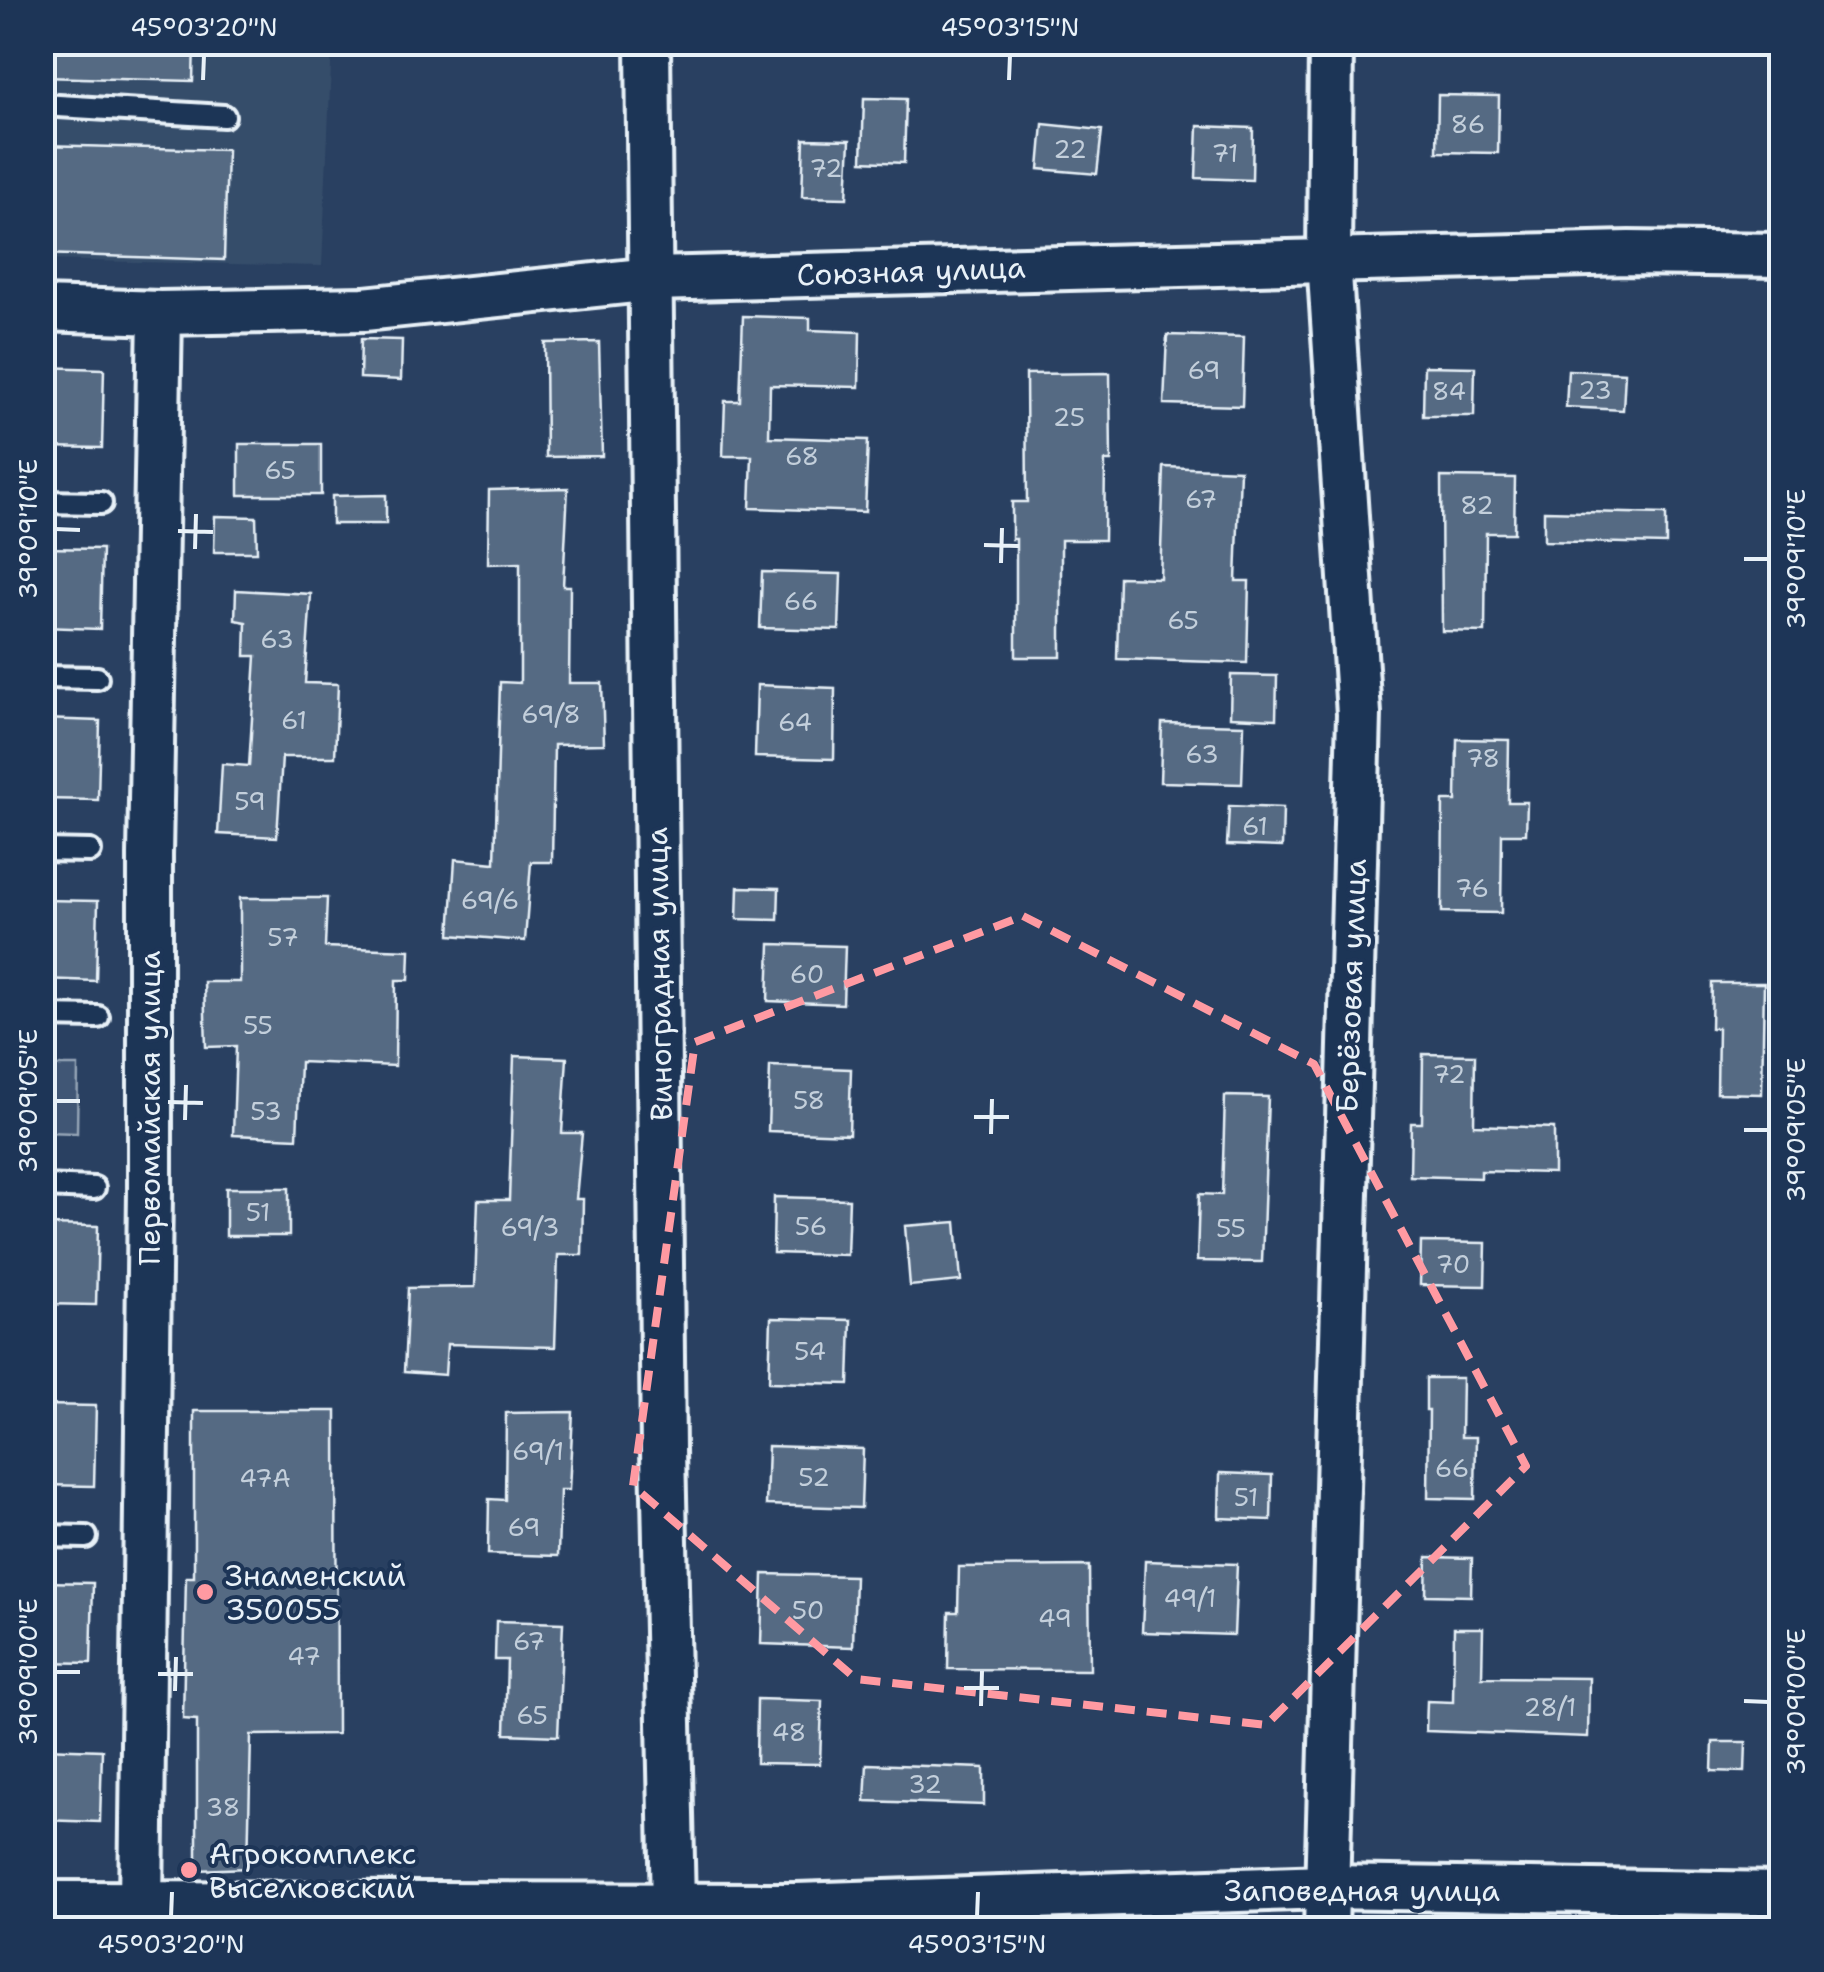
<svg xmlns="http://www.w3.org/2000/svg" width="1824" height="1972" viewBox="0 0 1824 1972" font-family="'Shantell Sans',sans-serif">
<rect width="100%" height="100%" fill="#294061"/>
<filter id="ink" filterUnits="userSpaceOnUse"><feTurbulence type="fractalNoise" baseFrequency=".01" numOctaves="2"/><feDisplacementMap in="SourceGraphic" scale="20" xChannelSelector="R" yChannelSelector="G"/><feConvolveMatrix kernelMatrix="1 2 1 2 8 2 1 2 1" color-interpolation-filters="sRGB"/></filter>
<g filter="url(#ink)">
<path fill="#364d6b" d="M43,43H332L322,266L43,260Z"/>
<path fill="#415774" stroke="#94a4b6" stroke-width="2.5" d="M43,1066H78L77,1133L43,1132Z"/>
<g fill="#556a83" stroke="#e8f1f8" stroke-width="2.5">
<path d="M42,42H194L193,81L42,77Z"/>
<path d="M1438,95L1499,96L1498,153L1437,152Z"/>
<path d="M864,98L906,99L904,163L862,161Z"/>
<path d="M1043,124L1102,130L1097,174L1039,169Z"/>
<path d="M1198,126L1253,128L1252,180L1196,178Z"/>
<path d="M804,139L850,140L847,198L802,197Z"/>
<path d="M42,145L227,150L224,260L42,254Z"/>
<path d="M743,316L810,318V330L860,332L859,387L770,385L769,437L868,440L865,512L750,508L752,456H723L725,401H740Z"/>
<path d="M1167,335L1244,337L1242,406L1164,404Z"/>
<path d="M361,339L402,340L401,380L360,378Z"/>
<path d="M599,342L602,456L546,457L545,343Z"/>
<path d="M1424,366L1475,367L1474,416H1423Z"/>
<path d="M42,367L104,369L102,448L42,447Z"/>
<path d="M1568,370L1625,373L1623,410L1566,407Z"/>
<path d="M1110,373L1111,461H1105L1104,540H1061V657H1016V539H1012V502H1027L1026,374Z"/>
<rect x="239" y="444" width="82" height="51"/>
<path d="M1164,467L1240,470L1236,581H1249L1247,663L1117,659L1119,577L1160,578Z"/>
<path d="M1441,477L1515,478L1514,533H1486L1485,632L1442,631Z"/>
<path d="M568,488L563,586H570L569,683H602L604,744L554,745L552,862H531L525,941L450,935L455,859L495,863L500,682L520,683V563L488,564L489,490Z"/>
<path d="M386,495V524H332V496Z"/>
<path d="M1544,511L1666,514V544L1544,541Z"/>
<path d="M215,516L256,517L257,552H214Z"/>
<path d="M42,548L102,549L100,629L42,627Z"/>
<path d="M762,572L841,574L839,630L760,628Z"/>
<path d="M236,590L311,594L305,683L338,684L335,757H282L277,837L218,834L222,764L249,766L256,656H245L246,622L235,620Z"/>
<path d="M1231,675L1277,676L1276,719L1230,717Z"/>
<path d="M757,685L835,688L834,759L755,757Z"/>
<path d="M42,719L100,721L98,800L42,799Z"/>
<path d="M1162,723L1244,725L1242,784L1160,782Z"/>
<path d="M1457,739L1509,740L1508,802H1527L1526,834H1502L1501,913L1442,912L1443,801H1456Z"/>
<path d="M1229,806L1283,808L1282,847L1227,845Z"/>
<path d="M738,887L779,888L778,920L737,919Z"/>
<path d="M240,898H327L325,947L410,950L409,980H396L395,1066L300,1062L297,1138L233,1135L236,1046L206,1047L204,982H240Z"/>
<path d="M42,900L98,901L96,981L42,979Z"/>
<path d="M770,944L845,946L843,1004L768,1001Z"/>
<path d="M1712,983H1764L1762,1094L1717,1093L1718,1028H1711Z"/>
<path d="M1423,1054L1475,1055L1474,1125L1554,1128V1173L1481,1171V1178L1410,1176L1411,1123H1422Z"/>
<path d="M514,1056L567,1058L562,1133H582L576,1199H583L582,1255H558L555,1347L447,1344L445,1375L404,1372L408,1288L475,1287L478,1200H509Z"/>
<path d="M770,1066L851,1069L849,1134L768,1131Z"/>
<path d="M1225,1096L1268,1097L1262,1262L1197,1261L1199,1194L1222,1195Z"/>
<rect x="226" y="1188" width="63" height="48"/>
<path d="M774,1197L849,1199L847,1255L773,1253Z"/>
<path d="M956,1222L961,1281L910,1286L905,1226Z"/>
<path d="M42,1225L98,1226L96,1305L42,1304Z"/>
<path d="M1421,1242L1486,1243L1485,1286L1420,1285Z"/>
<path d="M771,1318L851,1320L849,1384L769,1382Z"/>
<path d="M1426,1378H1462L1461,1437H1476L1475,1499L1428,1498L1429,1410H1426Z"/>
<path d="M42,1405L96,1406L94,1486L42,1485Z"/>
<path d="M194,1411H336L337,1734L251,1735L248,1868L197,1870V1720L183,1719L186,1577H194Z"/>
<path d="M573,1412L569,1490H560L558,1556L488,1554L489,1499L505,1500L506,1413Z"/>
<path d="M768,1446L863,1449L861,1508L766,1505Z"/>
<path d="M1220,1473L1272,1475L1271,1520L1219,1518Z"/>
<path d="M1427,1557L1472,1558L1471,1596L1426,1595Z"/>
<path d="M1145,1561L1237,1564L1234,1635L1142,1632Z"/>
<path d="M1089,1566L1090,1670L948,1669L949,1612H958L959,1567Z"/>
<path d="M763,1574L855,1576L853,1647L761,1644Z"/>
<path d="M42,1582L93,1583L91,1663L42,1662Z"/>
<path d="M496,1621L563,1623L558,1736L505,1734L507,1660H495Z"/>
<path d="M1454,1628H1483L1482,1677L1589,1678L1588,1737L1426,1731L1427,1701L1453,1702Z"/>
<path d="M757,1699L822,1701L820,1764L756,1763Z"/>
<path d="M1713,1742H1746L1745,1772L1712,1771Z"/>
<path d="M42,1748L102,1750L100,1822L42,1820Z"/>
<path d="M867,1764L984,1768V1805L865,1801Z"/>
</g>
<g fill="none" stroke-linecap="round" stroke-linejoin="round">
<g stroke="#e8f1f8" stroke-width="28">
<g id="lane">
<path d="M42,105L224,116"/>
<path d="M42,502L101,503"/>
<path d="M42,677L97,678"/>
<path d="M42,850L90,851"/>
<path d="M42,1016L98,1017"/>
<path d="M42,1186L94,1188"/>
<path d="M42,1536L86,1537"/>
</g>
</g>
<g stroke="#e8f1f8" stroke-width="50">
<g id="street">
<path d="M648,42L663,1450L673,1905"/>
<path d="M42,309L160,313L364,309L653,279L1629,253L1782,255"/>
<path d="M42,1903L797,1905L1326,1887L1782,1894"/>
<path d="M141,1903L150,1192V855L160,313"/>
<path d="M1326,1930L1359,714L1329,259L1331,42"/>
</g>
</g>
<use href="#lane" stroke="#1d3557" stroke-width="20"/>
<use href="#street" stroke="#1d3557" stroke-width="42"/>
</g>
</g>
<path fill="none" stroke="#ff9aa2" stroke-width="8" stroke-dasharray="20 12" stroke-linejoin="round" d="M1023,916L1314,1064L1526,1466L1266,1725L856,1679L633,1486L695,1042Z"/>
<path fill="none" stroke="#e8f1f8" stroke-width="4" d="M203,80L204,55M1009,80L1010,55M55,529L80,530M178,531L213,532M984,545L1019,546M195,549L196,514M1744,559H1769M1001,563L1002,528M55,1101H80M168,1102L203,1103M974,1117H1009M185,1120L186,1085M1744,1130H1769M991,1134L992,1099M55,1672H80M158,1674H193M964,1688H999M175,1691L176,1657M1744,1701L1769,1702M981,1706L982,1671M171,1917L172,1892M977,1917L978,1892"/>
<g fill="#ff9aa2" stroke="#1d3557" stroke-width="4">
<circle cx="205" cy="1592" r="10"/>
<circle cx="189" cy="1870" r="10"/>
</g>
<g text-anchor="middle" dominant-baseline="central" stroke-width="8" stroke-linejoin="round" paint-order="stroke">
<g font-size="25" fill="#c3cfdb">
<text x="1468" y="124">86</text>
<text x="1070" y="149">22</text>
<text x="1225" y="153">71</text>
<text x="826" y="168">72</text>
<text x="1204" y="370">69</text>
<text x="1595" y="390">23</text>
<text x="1449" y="391">84</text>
<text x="1069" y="417">25</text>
<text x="802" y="456">68</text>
<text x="280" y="470">65</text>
<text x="1201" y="499">67</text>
<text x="1477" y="505">82</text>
<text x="801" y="601">66</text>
<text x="1183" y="620">65</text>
<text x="277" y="639">63</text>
<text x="551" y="714">69/8</text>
<text x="294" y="720">61</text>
<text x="795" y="722">64</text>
<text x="1202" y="754">63</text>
<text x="1483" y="758">78</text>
<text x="250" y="801">59</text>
<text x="1255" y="826">61</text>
<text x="1472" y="888">76</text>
<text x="490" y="900">69/6</text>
<text x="283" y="937">57</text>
<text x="807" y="974">60</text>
<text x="258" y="1025">55</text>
<text x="1449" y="1074">72</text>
<text x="809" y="1100">58</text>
<text x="266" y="1111">53</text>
<text x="258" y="1212">51</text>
<text x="811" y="1226">56</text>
<text x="530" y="1227">69/3</text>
<text x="1231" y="1228">55</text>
<text x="1453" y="1264">70</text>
<text x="810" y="1351">54</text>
<text x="538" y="1451">69/1</text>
<text x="1452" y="1468">66</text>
<text x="814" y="1477">52</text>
<text x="265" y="1478">47А</text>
<text x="1246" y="1497">51</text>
<text x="524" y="1527">69</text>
<text x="1190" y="1598">49/1</text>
<text x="808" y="1610">50</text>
<text x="1055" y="1618">49</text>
<text x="529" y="1641">67</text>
<text x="304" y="1656">47</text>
<text x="1550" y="1707">28/1</text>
<text x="532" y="1715">65</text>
<text x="789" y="1732">48</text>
<text x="925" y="1784">32</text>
<text x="223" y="1807">38</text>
</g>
<g font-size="30" fill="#e8f1f8" stroke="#1d3557">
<text transform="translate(911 271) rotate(-2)">Союзная улица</text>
<text transform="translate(659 974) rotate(-91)">Виноградная улица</text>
<text transform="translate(1351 986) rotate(-88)">Берёзовая улица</text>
<text transform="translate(149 1108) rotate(-90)">Первомайская улица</text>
<text x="1362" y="1890">Заповедная улица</text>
</g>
<g font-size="30" fill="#e8f1f8" stroke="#1d3557" text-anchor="start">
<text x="225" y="1575">Знаменский<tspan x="225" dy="34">350055</tspan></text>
<text x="209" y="1853">Агрокомплекс<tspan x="209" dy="34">Выселковский</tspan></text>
</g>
</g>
<rect width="1824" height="1972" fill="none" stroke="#1d3557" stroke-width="110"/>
<rect x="55" y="55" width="1714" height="1862" fill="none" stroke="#e8f1f8" stroke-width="4"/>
<g font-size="25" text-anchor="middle" fill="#e8f1f8">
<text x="204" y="36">45°03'20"N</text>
<text x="1010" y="36">45°03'15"N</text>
<text transform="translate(28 529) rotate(-90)" y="9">39°09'10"E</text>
<text transform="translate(1796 559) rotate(-90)" y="9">39°09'10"E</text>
<text transform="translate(28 1101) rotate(-90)" y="9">39°09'05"E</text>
<text transform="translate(1796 1130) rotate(-90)" y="9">39°09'05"E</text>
<text transform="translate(28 1672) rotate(-90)" y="9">39°09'00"E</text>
<text transform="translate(1796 1702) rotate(-90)" y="9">39°09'00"E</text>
<text x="171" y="1953">45°03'20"N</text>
<text x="977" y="1953">45°03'15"N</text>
</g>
</svg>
